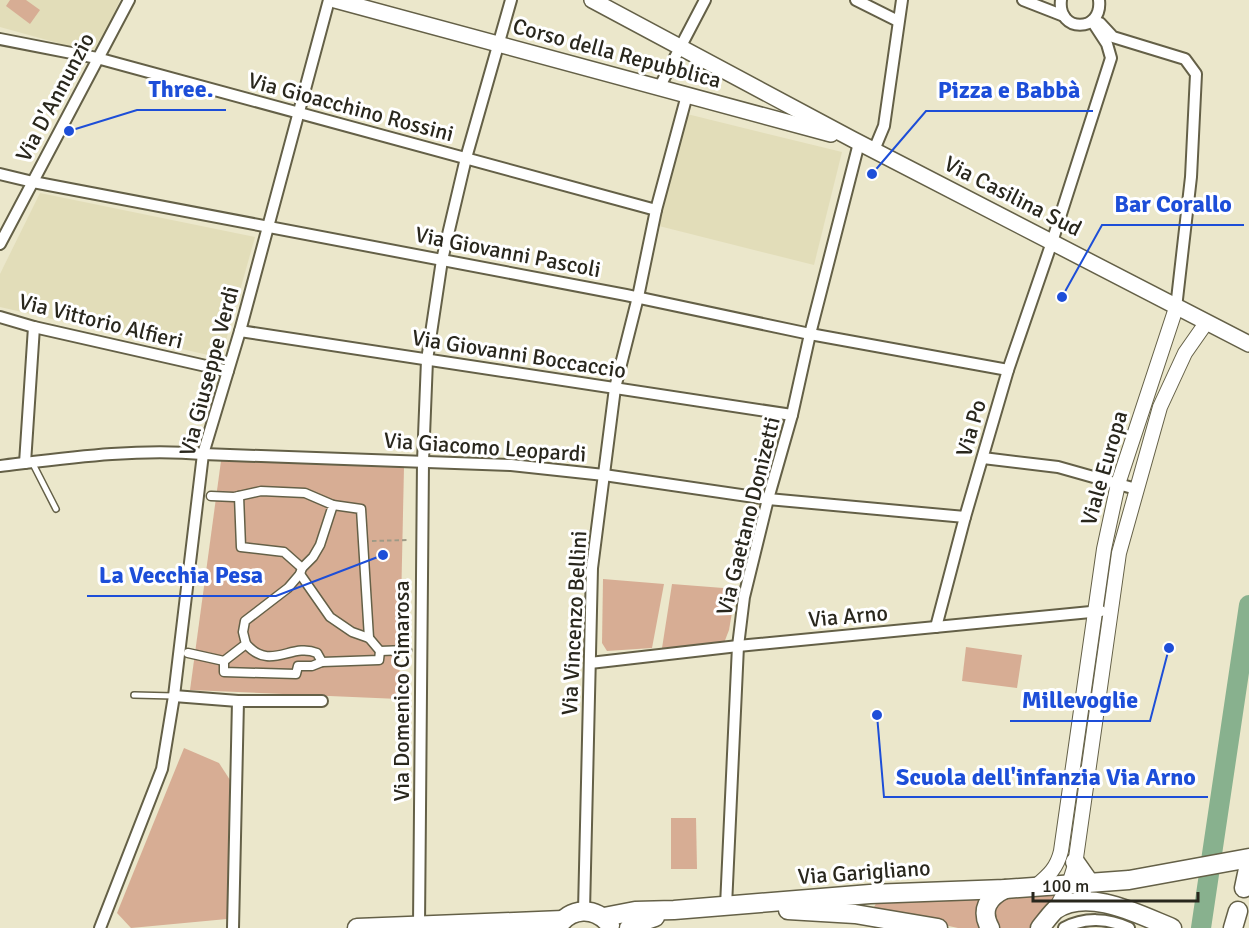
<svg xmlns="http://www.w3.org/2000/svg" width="1249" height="928" viewBox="0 0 1249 928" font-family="Signika,sans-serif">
<rect width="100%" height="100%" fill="#ebe7cb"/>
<g fill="#e2ddb9">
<path d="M0,0H120L98,51L94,53L0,27Z"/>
<path d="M687,114L842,152L814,265L659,226Z"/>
<path d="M40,193L255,237L221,358L0,307V274Z"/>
</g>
<g fill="#d7ad94">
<path d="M10,0H26L40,10L30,24L6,6Z"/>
<path d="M221,461L404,467L399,699L190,690Z"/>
<path d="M603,579L664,584L652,648L607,651L602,643Z"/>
<path d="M672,584L736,589L729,630L724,643L662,648Z"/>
<path d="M966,647L1022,655L1017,688L962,681Z"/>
<path d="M184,748L219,763L230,780L227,919L131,928L117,913Z"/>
<path d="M671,818H696L697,869H671Z"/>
<path d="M1055,894L1042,918L1031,928H996L992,907L1005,897Z"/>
<path d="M983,896L977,916L980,928H958L875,910L874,907L877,902Z"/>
</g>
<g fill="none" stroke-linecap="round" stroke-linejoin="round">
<path stroke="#88b18e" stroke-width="20" d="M1201,928L1249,605"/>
<g stroke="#646047" stroke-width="8">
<g id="service">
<path d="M32,462L56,509"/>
<path d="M134,695L174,696"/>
</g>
</g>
<g stroke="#646047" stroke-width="11">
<g id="pedestrian">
<path d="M239,496L241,547L284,552L302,568"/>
<path d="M333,505L361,509L369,638"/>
<path d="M300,574L330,617L352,632L369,638L380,651L407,650"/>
<path d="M246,644C271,672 291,642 317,653L322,662L379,660L380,651"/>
<path d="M188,653L224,661L246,644L243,632L245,621L288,588L300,574L302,568L313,557L320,545L333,505L305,493L261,491L234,497L211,496"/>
<path d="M224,661V672L296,674L298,666H312L322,662"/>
</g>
</g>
<g stroke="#646047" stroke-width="14">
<g id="minor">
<path d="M856,0L898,21"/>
<path d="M1023,0L1064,16"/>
<path d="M1061,0C1057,33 1103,33 1099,0"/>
<path d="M1100,23L1113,37L1185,59L1196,74L1191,177L1176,308"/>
<path d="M0,39L97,58L656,210"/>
<path d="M659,88L705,0"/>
<path d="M874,150L884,126L902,0"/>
<path d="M0,174L33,182L626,295L810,334L1008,370"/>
<path d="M0,244L129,0"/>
<path d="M0,317L34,327L228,371"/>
<path d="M240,331L792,415"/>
<path d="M983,458L1058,467L1136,489"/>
<path d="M25,463L34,327"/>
<path d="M0,466C67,458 136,448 203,454L511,465L604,475L768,499L965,517"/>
<path d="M936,627L965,517L1008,370L1052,242L1111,58L1107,44L1092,21"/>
<path d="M590,663L738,646L1101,611"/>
<path d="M174,696L238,701H322"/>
<path d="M726,906L738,646L744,597L768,499L792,415L810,334L859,143"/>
<path d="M584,911L592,568L615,388L638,297L656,210L687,95"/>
<path d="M419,925L423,461L427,360L442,260L466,158L511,0"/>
<path d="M100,928L162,769L174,696L203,454L240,331L329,0"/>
<path d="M233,928L238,701"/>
<path d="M1064,928C1084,917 1108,918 1129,928"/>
</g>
</g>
<g stroke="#646047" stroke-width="16">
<g id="tertiary">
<path d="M1036,886C1049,875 1057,868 1061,851L1104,549L1118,484L1176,308"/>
<path d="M1055,910L1069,884L1075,865L1119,553L1160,407L1185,353L1206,323"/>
</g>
</g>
<g stroke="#646047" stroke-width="18">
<g id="secondary">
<path d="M335,0L831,134"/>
<path d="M592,0L852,139L1249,344"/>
</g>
</g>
<g stroke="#646047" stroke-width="21">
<g id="primary">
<path d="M1075,862L1089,882"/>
<path d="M788,910L855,914L938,928"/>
<path d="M604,917L635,911L674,910L870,894L1005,889L1129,880L1249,858"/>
<path d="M357,928L563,920"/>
<path d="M557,928C570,907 595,906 610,925"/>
<path d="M629,928L632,925L655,917"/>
<path d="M990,928C980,910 988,897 1005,889"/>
<path d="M1040,928C1044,923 1050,915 1055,910C1088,887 1140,915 1172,928"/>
</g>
</g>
<g stroke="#646047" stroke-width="21">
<g id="trunk">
<path d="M1244,888L1249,864"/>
<path d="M1233,928L1238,911"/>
</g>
</g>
<path stroke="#9e9a86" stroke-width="2" stroke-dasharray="4.5 3" stroke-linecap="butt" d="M372,541L408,540"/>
<use href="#service" stroke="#fff" stroke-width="5"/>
<use href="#pedestrian" stroke="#fff" stroke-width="8"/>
<use href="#minor" stroke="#fff" stroke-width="10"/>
<use href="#tertiary" stroke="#fff" stroke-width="14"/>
<use href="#secondary" stroke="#fff" stroke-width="15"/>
<use href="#primary" stroke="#fff" stroke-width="18"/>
<use href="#trunk" stroke="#fff" stroke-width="18"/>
</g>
<g text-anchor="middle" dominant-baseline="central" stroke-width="6" stroke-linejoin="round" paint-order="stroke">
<g font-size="22" fill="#29271d" stroke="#fff">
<text transform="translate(617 53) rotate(15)">Corso della Repubblica</text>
<text transform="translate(55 97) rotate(-62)">Via D'Annunzio</text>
<text transform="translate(351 107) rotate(15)">Via Gioacchino Rossini</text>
<text transform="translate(1013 196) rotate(27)">Via Casilina Sud</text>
<text transform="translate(508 252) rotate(11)">Via Giovanni Pascoli</text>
<text transform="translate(101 321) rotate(14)">Via Vittorio Alfieri</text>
<text transform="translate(519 354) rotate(9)">Via Giovanni Boccaccio</text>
<text transform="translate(209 371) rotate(-75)">Via Giuseppe Verdi</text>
<text transform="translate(971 428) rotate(-74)">Via Po</text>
<text transform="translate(485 447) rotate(4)">Via Giacomo Leopardi</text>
<text transform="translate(1104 468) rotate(-74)">Viale Europa</text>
<text transform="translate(748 516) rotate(-76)">Via Gaetano Donizetti</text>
<text transform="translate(848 616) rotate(-5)">Via Arno</text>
<text transform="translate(574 623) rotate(-87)">Via Vincenzo Bellini</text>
<text transform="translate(401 691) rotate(-90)">Via Domenico Cimarosa</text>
<text transform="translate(864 872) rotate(-4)">Via Garigliano</text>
</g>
</g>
<path fill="none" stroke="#1d4ed8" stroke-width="2" d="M69 131L137 110H226M872 174L926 111H1093M1062 297L1102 225H1244M383 555L276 596H87M1169 648L1150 721H1010M877 715L884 797H1208"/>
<g fill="#1d4ed8" stroke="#fff" stroke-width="2">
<circle cx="69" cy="131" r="6"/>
<circle cx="872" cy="174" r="6"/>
<circle cx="1062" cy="297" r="6"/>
<circle cx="383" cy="555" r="6"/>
<circle cx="1169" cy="648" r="6"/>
<circle cx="877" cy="715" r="6"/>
</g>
<g font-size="24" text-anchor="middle" font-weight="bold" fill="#1d4ed8" stroke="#fff" stroke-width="6" stroke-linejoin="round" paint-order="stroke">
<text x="181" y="97">Three.</text>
<text x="1009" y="98">Pizza e Babbà</text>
<text x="1173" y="212">Bar Corallo</text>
<text x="181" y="583">La Vecchia Pesa</text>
<text x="1080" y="708">Millevoglie</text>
<text x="1046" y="785">Scuola dell'infanzia Via Arno</text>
</g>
<path d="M1033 892v9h165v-9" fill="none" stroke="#29271d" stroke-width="3"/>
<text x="1042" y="892" font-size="18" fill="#29271d" stroke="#ffffff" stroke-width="4.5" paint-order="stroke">100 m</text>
</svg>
